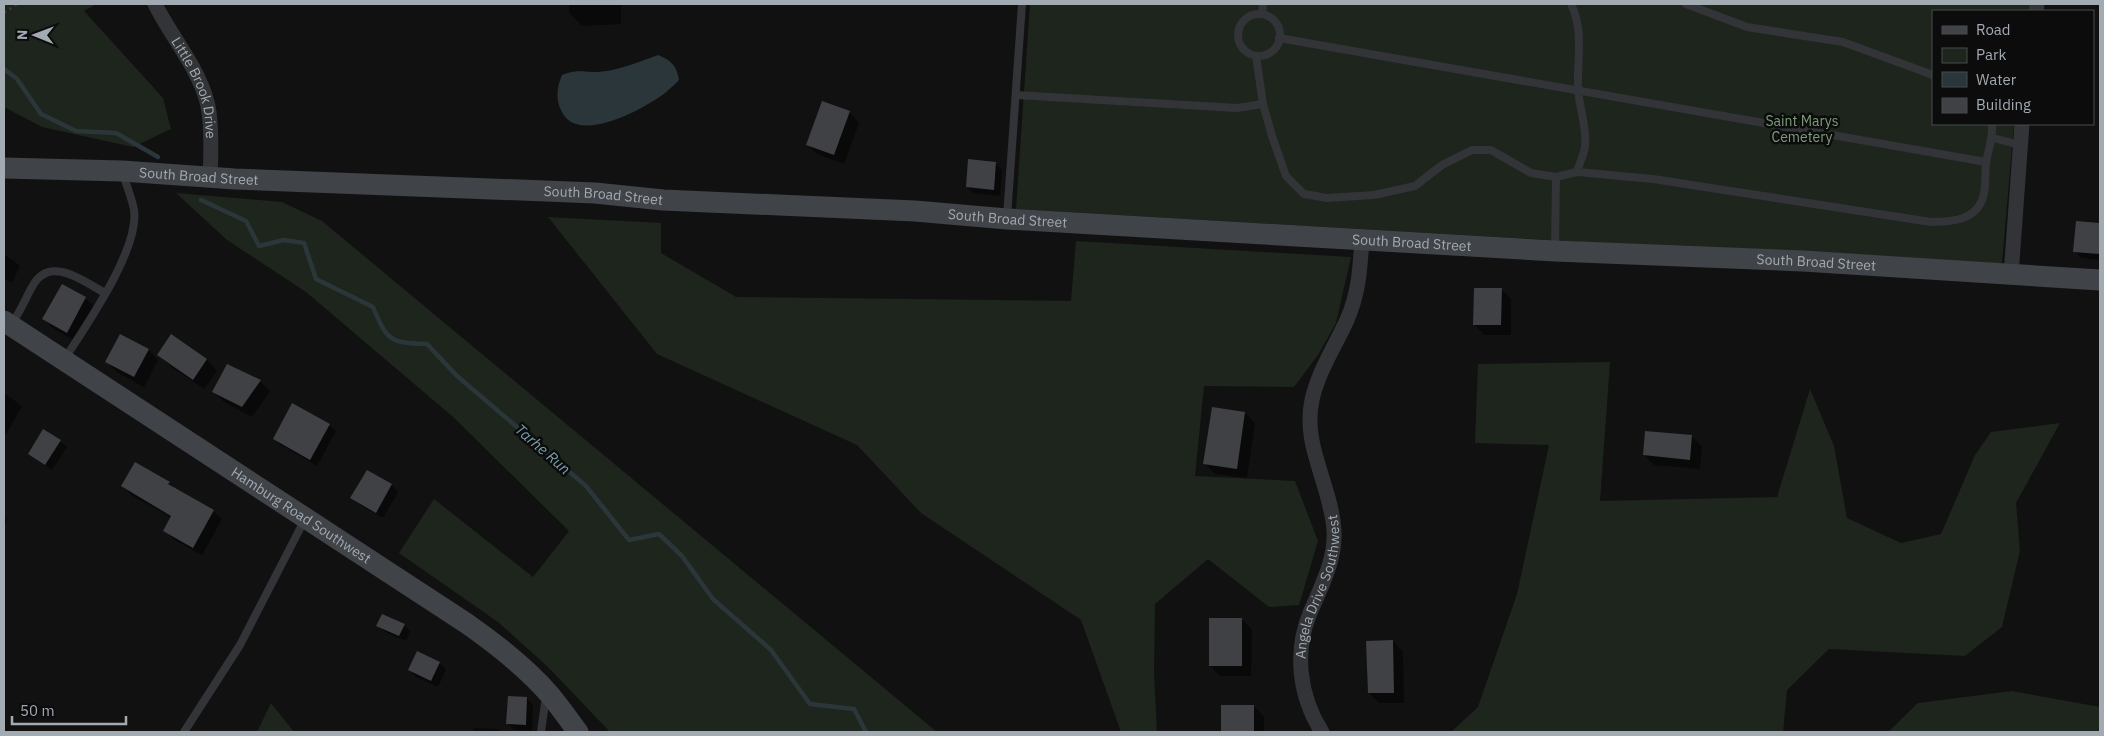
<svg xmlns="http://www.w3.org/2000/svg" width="2104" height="736" viewBox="0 0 2104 736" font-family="'IBM Plex Sans',sans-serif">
<rect width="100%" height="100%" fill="#111112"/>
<g fill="#1d251d">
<path d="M4,4H97L84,11L163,98L171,129L133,147L42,127L4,107Z"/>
<path d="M1030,4H2029V11H1933V124H2014L2002,263L1994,266L1016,209Z"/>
<path d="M176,193L282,202L322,221L937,732H610L548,667L498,622L399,553L434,499L533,577L569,531L452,416L306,292L227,240Z"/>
<path d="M548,217L661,223V253L736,297L1071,301L1076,241L1351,257L1336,323L1318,355L1294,387L1204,386L1195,476L1295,481L1318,541L1299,605L1269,607L1208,559L1155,604L1154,673L1157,732H1121L1081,620L921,513L857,445L657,354Z"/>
<path d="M1610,362L1600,501L1777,497L1810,389L1834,446L1847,518L1901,543L1941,534L1975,455L1991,432L2060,423L2016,503L2020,551L2002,627L1965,656L1829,649L1787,690L1783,732H1451L1478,707L1517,594L1549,445L1475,443L1478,364Z"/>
<path d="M2012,691L2100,707V732H1888L1918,703Z"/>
<path d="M271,703L294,732H257Z"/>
</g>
<path fill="#2b363a" d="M658,55C671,60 677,66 679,80C675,84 670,89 665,93C644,109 578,145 562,112C555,99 557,87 562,75C577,69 582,72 597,72C618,71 638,62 658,55Z"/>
<g fill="#0007">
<path d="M569,4H621V24L582,26L569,12Z"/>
<path d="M849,112L859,123L844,164L817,154L807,144Z"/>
<path d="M995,163L1002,170L1000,196L974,193L967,187Z"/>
<path d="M2077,222L2100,224V260L2081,258L2075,251Z"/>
<path d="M4,255L13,260L20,266L12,283L4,279Z"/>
<path d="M62,285L85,298L96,308L77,342L54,329L44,319Z"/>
<path d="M1501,289L1511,299V335H1484L1474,324Z"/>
<path d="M171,336L207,360L217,371L204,389L169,365L159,355Z"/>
<path d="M148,350L158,360L144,387L117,372L107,362Z"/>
<path d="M260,381L270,391L252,417L224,402L214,392Z"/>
<path d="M4,393L22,406L6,434L4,433Z"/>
<path d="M1245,413L1255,423L1247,478L1215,474L1205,464Z"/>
<path d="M329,425L336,431L317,466L281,445L274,439Z"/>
<path d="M1692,436L1702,447L1700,469L1654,465L1644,455Z"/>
<path d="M60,441L67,447L52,470L29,454Z"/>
<path d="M135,464L169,483L176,490L213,511L222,519L202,555L173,539L165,531L172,518L131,495L122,486Z"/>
<path d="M367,471L392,485L398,492L383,518L359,504L352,498Z"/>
<path d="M4,516L7,520L4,526Z"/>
<path d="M1242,619L1252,630L1251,676H1220L1210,666Z"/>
<path d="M378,625H404L410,631L406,641L385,632Z"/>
<path d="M1393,641L1403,652L1404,703H1379L1369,693Z"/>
<path d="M439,663L446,669L438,687L416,677L410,670Z"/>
<path d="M526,698L533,705L532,731L514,730L508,724Z"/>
<path d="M1222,706H1254L1264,717V732H1222Z"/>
<path d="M474,728L498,729L502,732H474Z"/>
</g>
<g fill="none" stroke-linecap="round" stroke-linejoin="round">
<g stroke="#2b363a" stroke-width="4.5">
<path d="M4,69L17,79L41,114L76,131L116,133L158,157"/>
<path d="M201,200L246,221L259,246L284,240L304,243L316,279L373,307C387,341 390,343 427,344L456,375L586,486L629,540L659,534L682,556L713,599L771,650L810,704L854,709L866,732"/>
</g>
</g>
<g fill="#404145">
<path d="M822,101L850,111L834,155L806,145Z"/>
<path d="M968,159L996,162L994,190L966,187Z"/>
<path d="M2076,221L2100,223V254L2073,252Z"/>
<path d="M62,284L86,297L67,333L42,319Z"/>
<path d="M1474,288H1502L1501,325H1473Z"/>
<path d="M120,334L149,349L134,377L105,362Z"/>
<path d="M171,334L207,359L193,380L157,355Z"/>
<path d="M227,364L261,380L242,407L212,392Z"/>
<path d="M292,403L330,424L310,460L273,439Z"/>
<path d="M1212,407L1245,412L1237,469L1203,464Z"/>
<path d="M43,429L61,440L45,465L28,454Z"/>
<path d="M1645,431L1692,435L1690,460L1643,455Z"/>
<path d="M135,462L170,482L168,484L214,510L193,548L163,531L171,516L121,486Z"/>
<path d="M367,470L392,484L376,513L350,498Z"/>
<path d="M382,614L405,624L399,636L376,626Z"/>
<rect x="1209" y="618" width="33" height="48"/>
<path d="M1393,640L1394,693H1368L1366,641Z"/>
<path d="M417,651L440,662L431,681L408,670Z"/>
<path d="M508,696L527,697L526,725L506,724Z"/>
<rect x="1221" y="705" width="33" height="27"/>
</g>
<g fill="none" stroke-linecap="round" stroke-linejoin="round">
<path stroke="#383b3e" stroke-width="2.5" stroke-dasharray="2.5 4" stroke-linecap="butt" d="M4,13L17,4"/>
<g stroke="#323437" stroke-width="8">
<path d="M1571,4C1584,29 1577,61 1578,88C1579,108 1587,126 1585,146C1584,155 1579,164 1577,172"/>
<path d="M1686,4L1747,27L1843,42L1933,75"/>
<path d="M1262,14L1263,4"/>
<circle cx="1259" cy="35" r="21"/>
<path d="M1279,38L1986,162"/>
<path d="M1256,56L1263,104L1272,136L1286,176L1304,194L1327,198L1374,195L1415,186L1442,165L1472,150H1491L1531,173L1556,177L1577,172L1653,179L1931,222C1953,222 1979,220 1984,193C1986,183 1985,172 1986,162C1989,148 1993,138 1992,124"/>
<path d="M1016,95L1237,108L1263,104"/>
<path d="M1993,138L2020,145"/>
<path d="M1007,217L1022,4"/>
<path d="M1555,250L1556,177"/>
<path d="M11,324C21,312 25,299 32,287C49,254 83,281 105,293"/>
<path d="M64,360C85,327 140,249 134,210C132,198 126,185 123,173"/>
<path d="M184,732L240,645L305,519"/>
<path d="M541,732L546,696"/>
</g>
<g stroke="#323437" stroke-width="15">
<path id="s1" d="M155,4C171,37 204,74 209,112C212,133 211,156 210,178"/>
<path d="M2036,11L2037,4"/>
<path d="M2011,275L2022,124"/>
<path id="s2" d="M1322,732C1299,696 1294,652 1310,613C1321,587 1336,559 1334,530C1331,485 1302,445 1312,400C1318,372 1335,346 1347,320C1359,292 1360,269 1362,239"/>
</g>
<g stroke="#404347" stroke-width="21">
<path id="s3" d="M4,168L122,171L235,179L595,193L663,200L915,211L1007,219L1555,251L1803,261L2100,280"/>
<path id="s4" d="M4,321L466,623C496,644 526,667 550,695C560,707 569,720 578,732"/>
</g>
</g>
<g text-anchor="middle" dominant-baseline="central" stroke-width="5" stroke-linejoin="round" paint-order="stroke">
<g font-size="14" fill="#a2aab2" stroke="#0c0c0d">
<text stroke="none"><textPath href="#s1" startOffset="94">Little Brook Drive</textPath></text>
<text stroke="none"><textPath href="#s3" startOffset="195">South Broad Street</textPath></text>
<text stroke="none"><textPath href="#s3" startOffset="600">South Broad Street</textPath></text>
<text stroke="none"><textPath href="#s3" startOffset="1005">South Broad Street</textPath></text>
<text stroke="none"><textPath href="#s3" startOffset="1410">South Broad Street</textPath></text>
<text stroke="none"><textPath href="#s3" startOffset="1815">South Broad Street</textPath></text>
<text stroke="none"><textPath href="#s4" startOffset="355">Hamburg Road Southwest</textPath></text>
<text stroke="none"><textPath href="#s2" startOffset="152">Angela Drive Southwest</textPath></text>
</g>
<g font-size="14" fill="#7e9d7a" stroke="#0c0c0d">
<text x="1802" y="121">Saint Marys<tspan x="1802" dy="16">Cemetery</tspan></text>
</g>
<g font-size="15" font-style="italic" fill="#7a9fad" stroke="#0c0c0d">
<text transform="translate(543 449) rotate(41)">Tarhe Run</text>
</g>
</g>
<rect width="2104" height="736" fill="none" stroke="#a2aab2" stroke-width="10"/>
<rect x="1932" y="10" width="162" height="115" fill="#0c0c0d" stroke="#484b4f"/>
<rect x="1942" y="26" width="25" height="8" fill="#404347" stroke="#484b4f"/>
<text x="1976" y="35" font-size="15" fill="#a2aab2">Road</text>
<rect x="1942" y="48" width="25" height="15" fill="#1d251d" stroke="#484b4f"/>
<text x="1976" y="60" font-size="15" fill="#a2aab2">Park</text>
<rect x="1942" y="72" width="25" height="15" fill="#2b363a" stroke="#484b4f"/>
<text x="1976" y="85" font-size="15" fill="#a2aab2">Water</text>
<rect x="1942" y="98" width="25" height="15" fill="#404145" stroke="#484b4f"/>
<text x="1976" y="110" font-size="15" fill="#a2aab2">Building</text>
<g transform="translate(35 35) rotate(271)" stroke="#0c0c0d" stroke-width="4" paint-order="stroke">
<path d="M0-4L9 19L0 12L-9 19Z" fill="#a2aab2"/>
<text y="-8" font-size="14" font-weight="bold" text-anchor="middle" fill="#a2aab2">N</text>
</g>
<path d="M12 716v8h114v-8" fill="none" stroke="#a2aab2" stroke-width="2.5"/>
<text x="20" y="716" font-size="15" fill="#a2aab2" stroke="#0c0c0d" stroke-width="4" paint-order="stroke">50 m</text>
</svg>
